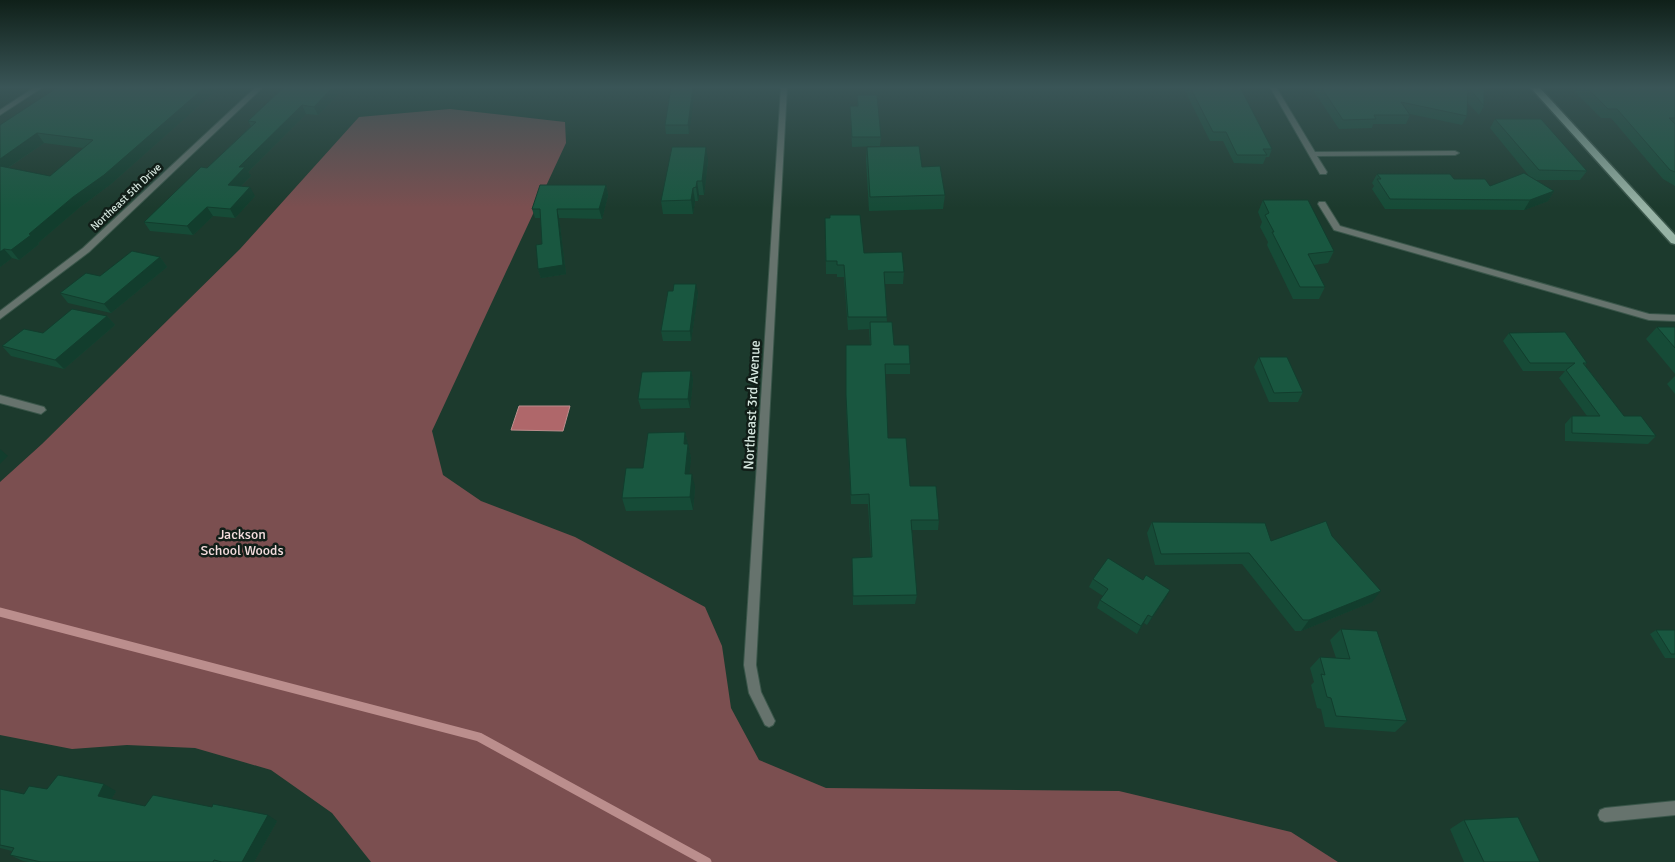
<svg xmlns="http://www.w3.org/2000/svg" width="1675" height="862" viewBox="0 0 1675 862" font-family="Signika,sans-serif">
<rect width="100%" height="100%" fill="#1c3a2d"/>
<path fill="#7b4f50" d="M450,109L565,122L566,143L432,431L443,475L481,501L575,537L705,607L722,646L731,708L759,760L826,788L1119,791L1291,832L1338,862H371L332,813L271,770L195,748L127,745L72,749L0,735V482L42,444L240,249L359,117Z"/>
<path fill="#af676a" stroke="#bb8e8d" d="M519,406H570L563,431L511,430Z"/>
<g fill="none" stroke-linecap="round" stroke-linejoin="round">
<path stroke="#bb8e8d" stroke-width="9" d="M0,612L479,737L707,862"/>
<g stroke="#3a564a" stroke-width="2">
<g id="service">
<path d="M1319,202H1325L1340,226L1649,314L1675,315V321L1649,320L1334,230L1318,204Z"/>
<path d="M1675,801V815L1605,822L1600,820L1598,815L1600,810L1605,808Z"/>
</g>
</g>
<g stroke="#3a564a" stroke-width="2">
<g id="minor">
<path d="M35,87H43L0,115V110Z"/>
<path d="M256,87H263L89,252L0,319V311L83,248Z"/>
<path d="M781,87H787L756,665L761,692L775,721L773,725L769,727L765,725L749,693L744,665Z"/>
<path d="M1270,87H1276L1315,152L1455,151L1459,153L1455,155L1317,156L1327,172L1326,174H1320Z"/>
<path d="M0,395L44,407L46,410L41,414L0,403Z"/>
</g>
</g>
<g stroke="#3a564a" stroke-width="3">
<path id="primary" d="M1530,87H1539L1675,235V244L1671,243Z"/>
</g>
<use href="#service" fill="#66736d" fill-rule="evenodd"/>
<use href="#minor" fill="#66736d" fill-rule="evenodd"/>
<use href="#primary" fill="#97b3a5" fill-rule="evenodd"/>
</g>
<g fill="#164b37" fill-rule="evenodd">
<path d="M168,87H220L111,184L80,207L38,243L39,244L19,260L12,258L0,267V125L166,89ZM44,143L83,148L50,176L8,168Z"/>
<path d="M284,87H345L318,115L306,114L248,172L251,176L241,186L255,196L235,218L213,216L193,235L150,231L144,222L207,168L251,126L248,121Z"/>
<path d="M671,87H695L689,134H666L665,125Z"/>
<path d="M1183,87H1240L1272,149L1269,157H1266L1263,164L1234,163L1223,141H1210Z"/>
<path d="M1311,87H1484V106L1479,115L1467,102V116L1462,125L1410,114V115L1406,124H1373L1372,128L1339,129Z"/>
<path d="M1570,87H1675V186L1663,179L1611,118H1601Z"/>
<path d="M857,95L881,137L880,146L852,147L850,106H857Z"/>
<path d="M1495,119L1587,171L1580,180H1536L1554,191L1548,201L1524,210L1385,209L1372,189L1374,186L1372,183L1377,174L1454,179L1490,186L1529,176L1490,128Z"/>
<path d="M867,147L922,167L945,195L943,209L869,211L866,160Z"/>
<path d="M708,160L704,195H699L698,201H695L693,214H663L661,201Z"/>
<path d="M606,185L608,195L602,219L559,218L566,274L541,278L538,269L542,244L541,218H535L532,209Z"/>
<path d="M1263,200L1334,251L1328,263L1314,265L1325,287L1319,299H1293L1267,245L1268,242L1260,227L1262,222L1258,212Z"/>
<path d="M825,218L864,253L904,272L903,284H885L887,322L894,345L910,364V374H885L888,438L910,486L939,520L938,530H912L917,595L915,604L853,605L852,558L871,557L868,504H851L846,406V345H870L869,329L848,330L844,277H837V274H826Z"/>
<path d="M160,257L167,267L111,313L68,303L60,293L100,276Z"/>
<path d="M698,293L691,341H663L661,331Z"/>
<path d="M107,316L115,325L64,369L11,356L2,346L43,333Z"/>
<path d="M1657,327H1675V374L1646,339Z"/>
<path d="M1509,333L1587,363L1585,365L1624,416L1656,436L1648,444L1565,441V424L1572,416H1587L1559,378L1565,371H1523L1503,341Z"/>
<path d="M1259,357L1303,392L1298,402H1269L1254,367Z"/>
<path d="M691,371L693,380L690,408L641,409L638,399Z"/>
<path d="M1675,376V394L1667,384Z"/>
<path d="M685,432L691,458L689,474L695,487L693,510L626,511L622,498L643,468Z"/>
<path d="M1152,522L1271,541L1332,536L1372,602L1301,631H1295L1242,564L1155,565L1147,533Z"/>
<path d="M1093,579L1166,598L1147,625L1144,623L1137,634L1097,608L1100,600L1103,596L1089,587Z"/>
<path d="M1341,629L1407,721L1395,732L1325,727L1321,709L1317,708L1311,685L1314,682L1310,668L1320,657L1336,658L1330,640Z"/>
<path d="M1656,630H1675V658H1665L1650,634Z"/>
<path d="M0,789L24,794L47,789L116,791L111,799L145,806L277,821L254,862H29L23,861L10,855L12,851L0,848Z"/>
<path d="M1464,820L1540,862H1464L1450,829Z"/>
</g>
<g fill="#123d2d">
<path d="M205,87H220L111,184L80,207L38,243L39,244L19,260L11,250L29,234Z"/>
<path d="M333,87H345L318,115L314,107Z"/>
<path d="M693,87H695V89L689,134L688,125Z"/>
<path d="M302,105L306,114L248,172L251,176L233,194L228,185L239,167Z"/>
<path d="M37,133L44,143L0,173V159Z"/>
<path d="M706,147L708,160L704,195L702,181Z"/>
<path d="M697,181L699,195L698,201L696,187Z"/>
<path d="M606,185L608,195L602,219L599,209Z"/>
<path d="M250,187L255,196L235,218L230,209Z"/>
<path d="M693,188L695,201L693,214L691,200Z"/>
<path d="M1554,191L1548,201L1524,210L1530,200Z"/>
<path d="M207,207L213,216L193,235L187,226Z"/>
<path d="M557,209L559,218L566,274L541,278L538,269Z"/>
<path d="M4,249L12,258L0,267V252Z"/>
<path d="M160,257L167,267L111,313L104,304Z"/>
<path d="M696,284L698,293L691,341L690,331Z"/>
<path d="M107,316L115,325L64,369L55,360Z"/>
<path d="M691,371L693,380L690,408L688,399Z"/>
<path d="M685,432L688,445L684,444Z"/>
<path d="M688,444L691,458L688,487L685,474Z"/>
<path d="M0,449L8,456L0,464Z"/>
<path d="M692,474L695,487L693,510L690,497Z"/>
<path d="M1170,590L1166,598L1147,625L1152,617Z"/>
<path d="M1381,591L1372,602L1301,631L1309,620Z"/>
<path d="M1148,615L1144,623L1137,634L1141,626Z"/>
<path d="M104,784L116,791L109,803L98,796Z"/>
<path d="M268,815L277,821L254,862H242Z"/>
</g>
<g fill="#195740" stroke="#123d2d">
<path d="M58,87H150L166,89L168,87H205L104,175L73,197L29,234L31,235L11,250L4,249L0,252V166L50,176L93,140L37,133L0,159V125Z"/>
<path d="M284,87H333L314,107L302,105L239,167H245L228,185L250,187L230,209L207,207L187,226L144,222L201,167L207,168L256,122L248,121Z"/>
<path d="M671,87H693L688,125H665Z"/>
<path d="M1190,87H1240L1272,149H1263L1267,155H1237L1226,132H1213Z"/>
<path d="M1321,87H1484V106L1468,87L1467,116L1401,102L1410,115H1374L1376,119L1343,120Z"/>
<path d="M1586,87H1675V118H1669L1675,124V172L1670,170L1617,109H1608Z"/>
<path d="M857,95H877L881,137H852L850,106H858Z"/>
<path d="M1495,119H1541L1587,171L1539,170Z"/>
<path d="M919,146L922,167L940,166L945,195L870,197L867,147Z"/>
<path d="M672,147H706L702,181H697L696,187L693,188L691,200L661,201Z"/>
<path d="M1524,173L1554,191L1530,200L1390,199L1377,179H1381L1377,174H1450L1454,179H1485L1490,186Z"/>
<path d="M540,185H606L599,209H557L563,265L538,269L536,245L542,244L540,209H532Z"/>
<path d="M1263,200H1308L1334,251L1308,254L1325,287H1300L1272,232H1274L1265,215L1269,213Z"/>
<path d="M830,215H860L864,253L902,252L904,272H884L887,317H848L844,265H837V261H826L825,218H830Z"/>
<path d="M132,251L160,257L104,304L60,293L86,273L100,276Z"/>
<path d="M674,284H696L690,331H661L668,291H673Z"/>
<path d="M72,309L107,316L55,360L2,346L24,329L43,333Z"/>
<path d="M870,322H892L894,345H909L910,364H885L888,438H906L910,486H936L939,520H911L917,595L853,596L852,558L872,557L869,494L851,495L846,395V345H871Z"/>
<path d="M1657,327H1675V348Z"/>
<path d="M1565,332L1587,363H1583L1624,416H1641L1656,436L1572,433V416H1600L1566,370L1575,363H1530L1509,333Z"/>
<path d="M1259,357H1287L1303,392L1274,393Z"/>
<path d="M691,371L688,399H638L642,372Z"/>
<path d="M685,432L684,444H688L685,474H692L690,497L622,498L626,468H643L648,433Z"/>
<path d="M1326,521L1332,536L1381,591L1309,620H1303L1249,553L1161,554L1152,522L1265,523L1271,541Z"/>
<path d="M1108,558L1143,580L1146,575L1170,590L1152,617L1148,615L1141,626L1100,600L1108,589L1093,579Z"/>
<path d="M1341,629L1377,631L1407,721L1336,716L1331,698L1327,697L1321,674L1325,675L1320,657L1350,659Z"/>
<path d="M1656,630H1675V654H1671Z"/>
<path d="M58,775L104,784L98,796L145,806L153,795L212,807L213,804L268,815L242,862H222L214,860L213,862H41L10,855L14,848L0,845V789L24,794L29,786L47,789Z"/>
<path d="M1518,817L1540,862H1484L1464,820Z"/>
</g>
<linearGradient id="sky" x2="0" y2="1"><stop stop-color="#0f2019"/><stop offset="0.42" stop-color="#3a5557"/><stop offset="1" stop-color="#3a5557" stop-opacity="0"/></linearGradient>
<rect width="1675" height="208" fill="url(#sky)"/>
<g text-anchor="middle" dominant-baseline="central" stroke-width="5" stroke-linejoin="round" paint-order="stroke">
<g font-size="11" fill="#d7e8e0" stroke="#111e18">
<text transform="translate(126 197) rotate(-43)">Northeast 5th Drive</text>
</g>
<g font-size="14" fill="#d7e8e0" stroke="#111e18">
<text transform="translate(752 405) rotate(-87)">Northeast 3rd Avenue</text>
</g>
<g font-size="14" fill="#f4ddde" stroke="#111e18">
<text x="242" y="534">Jackson<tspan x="242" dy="16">School Woods</tspan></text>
</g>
</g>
</svg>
